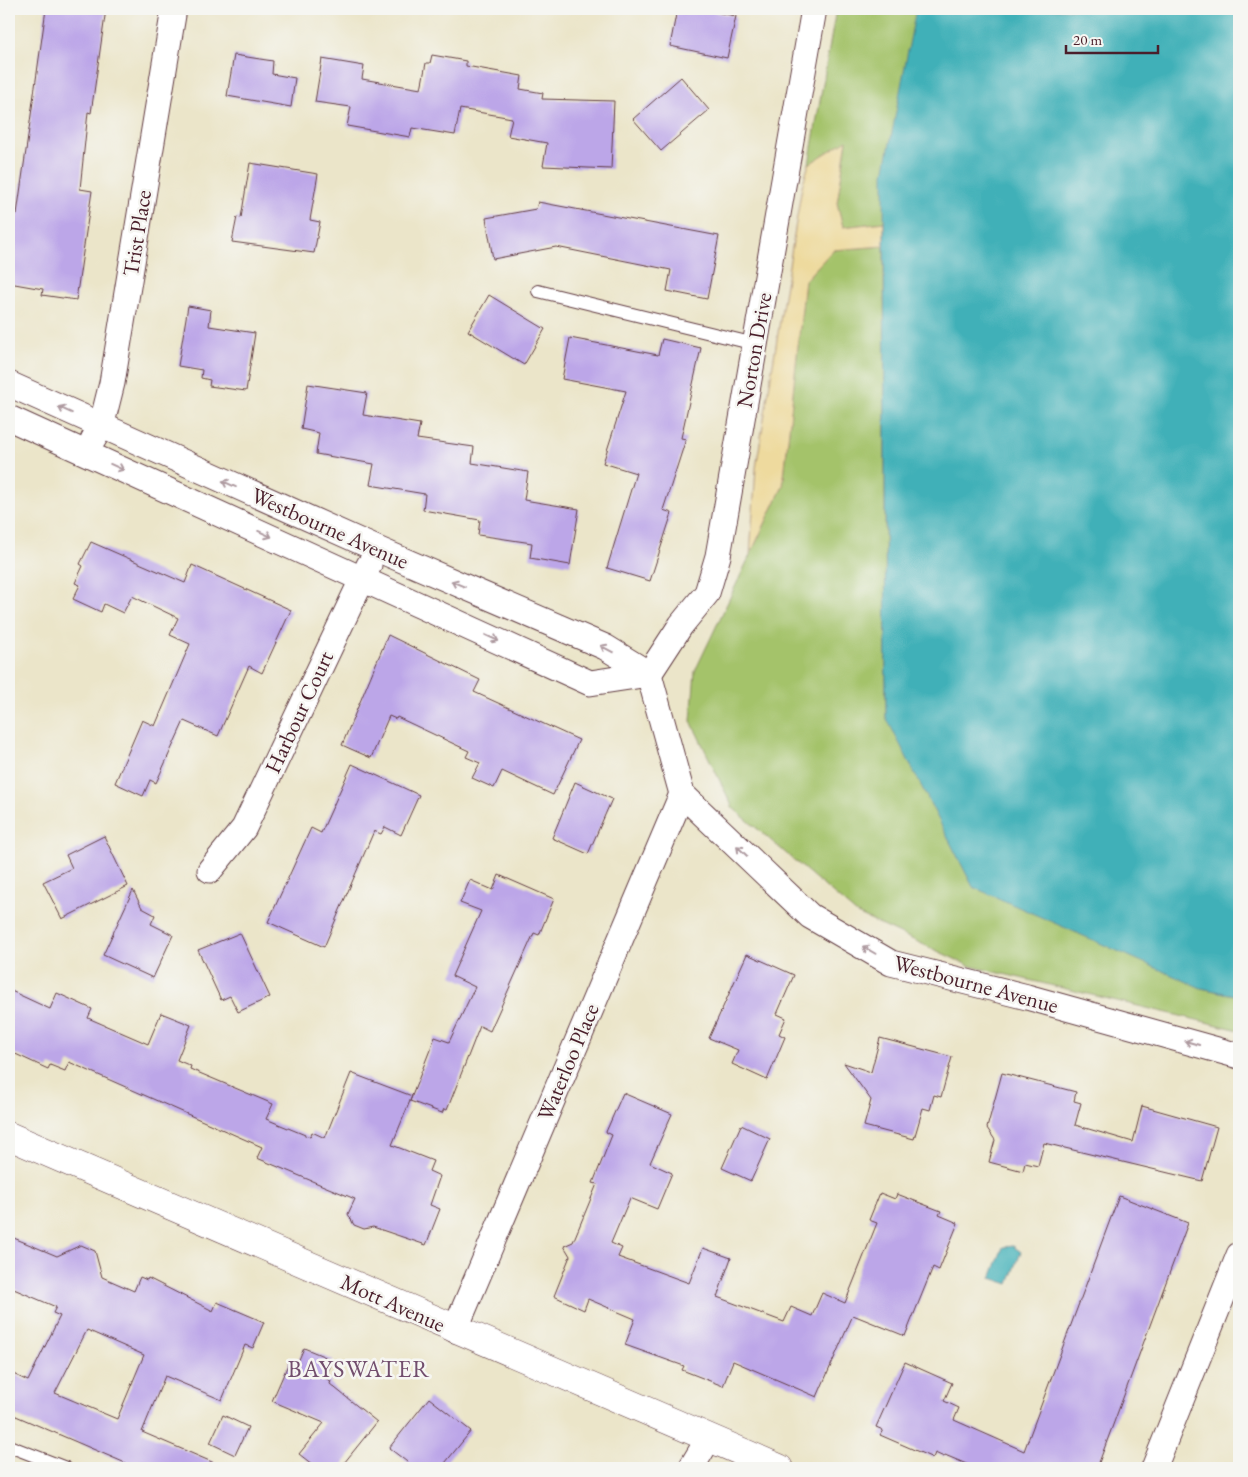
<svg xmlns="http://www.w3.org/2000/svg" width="1248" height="1477" viewBox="0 0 1248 1477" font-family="'EB Garamond',serif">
<rect width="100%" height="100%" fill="#f6f6f2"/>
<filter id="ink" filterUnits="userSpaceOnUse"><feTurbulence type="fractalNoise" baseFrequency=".02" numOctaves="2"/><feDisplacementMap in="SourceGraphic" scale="10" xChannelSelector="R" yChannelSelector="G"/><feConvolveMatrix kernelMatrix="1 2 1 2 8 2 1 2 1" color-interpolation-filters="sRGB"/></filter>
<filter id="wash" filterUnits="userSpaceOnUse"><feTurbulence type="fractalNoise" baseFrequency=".0096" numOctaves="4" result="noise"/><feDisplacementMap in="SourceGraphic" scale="20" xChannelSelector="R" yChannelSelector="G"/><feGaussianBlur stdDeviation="1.12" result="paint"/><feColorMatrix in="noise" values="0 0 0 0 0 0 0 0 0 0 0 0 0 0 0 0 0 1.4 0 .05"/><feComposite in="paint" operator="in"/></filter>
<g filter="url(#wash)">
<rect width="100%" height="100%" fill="#ebe5c9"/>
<g fill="#a4c36b" stroke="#77714b">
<path d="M836,9H922L884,222L843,227L837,203L847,141L809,164Z"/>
<path d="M884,246L886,717L1201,988L1239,996V1030L970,966L857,914L733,808L691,721L695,671L783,486L805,280L833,250Z"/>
</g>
<path fill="#eeda9e" stroke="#9c7c64" d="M847,140L837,203L843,227L884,222V246L833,250L805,280L783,486L750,555L756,468L802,186L809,164Z"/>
<g fill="#3fb0b8" stroke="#446872">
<path d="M916,9H1239V996L1201,988L973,887L886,717L884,174Z"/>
<path d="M1013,1246L1021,1252L1009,1284L991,1278L1003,1247Z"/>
</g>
<g id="blocks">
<g fill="#bca6e8" fill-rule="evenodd">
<path d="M46,9H106L91,113L88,112L80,189L92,191L76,300L42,295L43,289L9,283V213L17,214Z"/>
<path d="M677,9H700L736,16L727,58L670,46Z"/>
<path d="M234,55L273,61L272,74L295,78L291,107L227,96Z"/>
<path d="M432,55L466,61V66L522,76L520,89L543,93L542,99L614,101L611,169L543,166L547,143L508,136L512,118L460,109L455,135L412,128L410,137L347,126L351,107L315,102L322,59L364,66L362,79L421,89L426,63H430Z"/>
<path d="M681,77L709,110L661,151L633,119Z"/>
<path d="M250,163L318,174L310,220L320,222L314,253L232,242L237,217L241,218Z"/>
<path d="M538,202L719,236L707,299L667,291L671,270L556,247L493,259L486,218L536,209Z"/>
<path d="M489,295L545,329L524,365L468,331Z"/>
<path d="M188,306L211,310L209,326L255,333L246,391L209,386L210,380L201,378L202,370L178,366Z"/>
<path d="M570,338L658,355L662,339L701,348L681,438L686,439L663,510L672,513L650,581L607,568L636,473L603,463L626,391L562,379Z"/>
<path d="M308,384L367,393L363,415L420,424L417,439L474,447L472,463L528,472L524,500L579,509L570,565L530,558L532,543L478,535L480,520L423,510L425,494L370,485L374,464L316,454L319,433L301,429Z"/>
<path d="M91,542L185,583L192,565L291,610L262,673L249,666L218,736L184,721L156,783L150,780L143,796L115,783L142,720L155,726L190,644L170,635L178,618L132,596L123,613L104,604L101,612L73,599L80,585L75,583L83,566L80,564Z"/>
<path d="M388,635L480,680L474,692L579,740L553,795L502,771L494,788L472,778L480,763L466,757L469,751L397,717L396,719L389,716L371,758L342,745Z"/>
<path d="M352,764L419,795L401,835L385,827L381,834L374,831L324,947L268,922L311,828L321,833Z"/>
<path d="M575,782L612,799L588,854L552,838Z"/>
<path d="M104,836L128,886L62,919L43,882L72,868L66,855Z"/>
<path d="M499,875L554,899L539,935L534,933L490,1031L480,1026L447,1110L444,1109L442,1113L410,1101L435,1037L449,1042L475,987L452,976L481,911L460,903L470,880L493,890Z"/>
<path d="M133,890L142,908L155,915L151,924L173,935L153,978L103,955Z"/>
<path d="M240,933L270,997L238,1012L230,996L221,1000L198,950Z"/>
<path d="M747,954L794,975L777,1014L786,1018L779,1034L785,1037L767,1080L732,1064L738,1050L709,1038Z"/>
<path d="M9,990L50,1009L57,993L92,1009L88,1018L148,1044L161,1013L191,1025L177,1060L191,1066L190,1069L273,1104L266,1119L310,1137L312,1132L325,1138L351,1073L412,1096L392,1145L433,1161L429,1171L440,1176L430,1205L440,1209L426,1245L373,1227L364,1229L354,1225L348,1214L355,1199L257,1158L262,1147L69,1062L65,1071L50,1065L48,1069L9,1051Z"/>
<path d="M880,1038L952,1057L941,1097L934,1095L930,1110L923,1108L914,1139L864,1126L871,1100L844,1063L871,1072Z"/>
<path d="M1002,1073L1076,1092L1074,1101L1081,1103L1075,1125L1133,1142L1142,1106L1217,1127L1202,1181L1044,1143L1038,1166L1025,1163L1023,1171L989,1162L995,1140L987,1128Z"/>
<path d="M623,1093L672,1114L650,1163L672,1173L657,1209L630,1198L611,1243L622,1248L618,1257L689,1283L703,1248L731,1258L717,1297L784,1322L791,1307L812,1316L822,1293L845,1303L877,1223L869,1220L880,1193L895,1199L897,1194L941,1211L939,1215L958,1223L939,1270L933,1267L905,1336L853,1315L817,1397L733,1361L723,1386L682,1370L684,1366L625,1345L635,1319L588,1299L584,1310L554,1296L570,1256L564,1246L573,1242L597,1184L593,1183L612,1135L606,1132Z"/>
<path d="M741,1125L770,1139L751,1181L722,1168Z"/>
<path d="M1119,1196L1188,1223L1097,1468H976L945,1455L944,1457L935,1453L933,1458L880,1435L883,1430L876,1427L905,1362L952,1383L944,1401L959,1408L954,1420L1024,1451Z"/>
<path d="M9,1236L57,1256L81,1245L95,1251L102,1277L134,1291L140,1277L147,1280L148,1278L213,1311L217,1302L264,1322L253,1348L245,1345L222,1400L165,1376L142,1432L226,1468H137L9,1413V1372L28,1381L60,1316L53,1313L56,1307L9,1287ZM87,1330L144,1355L117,1419L55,1393Z"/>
<path d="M304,1348L333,1360L325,1378L331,1381L330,1384L377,1422L340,1468H317L299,1454L324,1423L272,1401L290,1360L297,1364Z"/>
<path d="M429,1398L471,1431L441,1468H415L389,1448Z"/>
<path d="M223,1415L248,1427L235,1455L210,1443Z"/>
</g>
</g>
</g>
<g filter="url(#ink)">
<use href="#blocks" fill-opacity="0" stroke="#623d43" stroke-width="1"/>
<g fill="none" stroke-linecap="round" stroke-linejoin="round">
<g stroke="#623d43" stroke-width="14">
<g id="lane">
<path d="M538,291L755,344"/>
<path d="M9,1446L66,1468"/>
</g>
</g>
<g stroke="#623d43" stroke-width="27">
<g id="street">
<path d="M9,384L377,549L605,647L649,674L682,794L810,916L891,963L1027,997L1239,1056"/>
<path d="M9,418L590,683L649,674"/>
<path d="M93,440L101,427L112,383L174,9"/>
<path d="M649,674L681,625L707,593L718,556L814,9"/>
<path d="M210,870L244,828L369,565"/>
<path d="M455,1330L682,794"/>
<path d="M691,1468L709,1438"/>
<path d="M1154,1468L1239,1255"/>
</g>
</g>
<g stroke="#623d43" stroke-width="29">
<path id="secondary" d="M9,1136L779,1468"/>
</g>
<use href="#lane" stroke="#fff" stroke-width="12"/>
<use href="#street" stroke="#fff" stroke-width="25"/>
<use href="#secondary" stroke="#fff" stroke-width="28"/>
</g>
<defs><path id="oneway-shaft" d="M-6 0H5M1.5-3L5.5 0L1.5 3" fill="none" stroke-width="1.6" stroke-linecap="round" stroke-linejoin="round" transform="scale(1.25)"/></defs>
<g stroke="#ae9aa0">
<use href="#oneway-shaft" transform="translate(65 410) rotate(-155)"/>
<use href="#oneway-shaft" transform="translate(117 467) rotate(24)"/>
<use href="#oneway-shaft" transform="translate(229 484) rotate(-156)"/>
<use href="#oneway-shaft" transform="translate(265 534) rotate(24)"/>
<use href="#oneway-shaft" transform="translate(458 584) rotate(-157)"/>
<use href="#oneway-shaft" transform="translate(492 638) rotate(25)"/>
<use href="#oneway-shaft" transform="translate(607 649) rotate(-152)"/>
<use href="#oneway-shaft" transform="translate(742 851) rotate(-136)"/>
<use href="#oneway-shaft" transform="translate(869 950) rotate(-150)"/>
<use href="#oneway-shaft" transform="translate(1192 1043) rotate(-164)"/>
</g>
</g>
<g text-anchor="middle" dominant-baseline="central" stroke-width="5" stroke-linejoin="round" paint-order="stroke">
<g font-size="22" fill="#4a1f2b" stroke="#f6f6f2">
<text transform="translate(137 233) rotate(-81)">Trist Place</text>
<text transform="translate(754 350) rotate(-80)">Norton Drive</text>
<text transform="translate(330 528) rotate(24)">Westbourne Avenue</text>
<text transform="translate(299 712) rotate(-65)">Harbour Court</text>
<text transform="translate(976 984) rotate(15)">Westbourne Avenue</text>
<text transform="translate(568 1062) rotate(-67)">Waterloo Place</text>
<text transform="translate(393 1303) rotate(24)">Mott Avenue</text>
</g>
<g font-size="24" letter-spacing="1" fill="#724e6d" stroke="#f6f6f2">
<text x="359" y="1368">BAYSWATER</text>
</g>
</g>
<rect width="1248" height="1477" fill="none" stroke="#f6f6f2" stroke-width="30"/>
<path d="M1066 45v8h92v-8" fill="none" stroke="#4a1f2b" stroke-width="2.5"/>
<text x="1073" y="45" font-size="15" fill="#4a1f2b" stroke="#f6f6f2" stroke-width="4" paint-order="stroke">20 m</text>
</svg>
